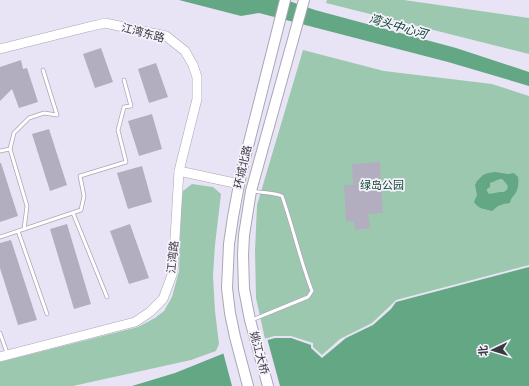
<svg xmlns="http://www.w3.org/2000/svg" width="529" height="386" viewBox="0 0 529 386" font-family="Signika,'Noto Sans SC',sans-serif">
<rect width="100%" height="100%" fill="#e9e4f5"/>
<g fill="#9dc8b0">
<path d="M327,0H404L529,18V54L326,3Z"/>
<path d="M303,50L384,71L492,84L529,96V265L396,300L389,307L372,323L340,339L322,355L313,347V343L291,336H274L265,339L256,298L255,251L257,205Z"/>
<path d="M192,184L213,187L221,194L215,245L213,276L215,311L219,344L216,351L191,360L73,386H0V362L138,327L155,318L164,311L172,297L179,271L181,207L183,191Z"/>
</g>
<g fill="#63a784" fill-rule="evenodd">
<path d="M179,0H286L315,10L456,48L529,72V86L448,62L259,13L241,16Z"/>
<path d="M495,172L508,174L514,173L518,177C519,182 518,190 515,194C512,198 511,198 510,203C501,204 499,205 492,211C485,209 478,209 474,202L477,195L475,185L477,181L483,175L488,173ZM500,179H502C507,184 511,188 504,192H500L489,194L487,191V189L490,187V183Z"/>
<path d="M529,267V386H132L175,373L232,350L275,338H291L311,345V348L322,358L346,338L373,325L391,309L396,302Z"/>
</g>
<path fill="#e9e4f5" d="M267,338L280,386H232L223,352L232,348Z"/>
<g fill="#b3aebf">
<path d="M101,48L113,82L95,88L83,54Z"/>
<path d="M21,60L23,69L27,68L38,102L19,108L12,89L0,101V67Z"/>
<path d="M156,63L168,97L149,103L138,69Z"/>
<path d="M152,114L162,149L139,156L128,121Z"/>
<path d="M49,129L67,185L50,191L32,134Z"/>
<path d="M380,162L383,213L368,214L370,228L355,230L354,221L346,222L344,185H353L352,164Z"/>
<path d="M0,163H1L18,216L0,222Z"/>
<path d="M142,166L152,202L128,209L117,173Z"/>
<path d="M67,224L91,304L74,309L50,229Z"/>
<path d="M130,224L149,278L129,284L110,231Z"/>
<path d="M11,240L37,320L18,325L0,268V243Z"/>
</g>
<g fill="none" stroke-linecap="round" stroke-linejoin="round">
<g stroke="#aba6b6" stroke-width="4.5">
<g id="lane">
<path d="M10,149L14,133L29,118L44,113L57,115L43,70"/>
<path d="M0,151L10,149L27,206L24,229"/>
<path d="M73,213L107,297"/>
<path d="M18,231L47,314"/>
<path d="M0,237L81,210L84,196L80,176L126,162L118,130L124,107L131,106L124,80"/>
<path d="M252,320L308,297L312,291C300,260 293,227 282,196C273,192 263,193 253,191"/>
<path d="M0,333L7,353"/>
</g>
</g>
<g stroke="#aba6b6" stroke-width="10">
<g id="secondary">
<path d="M0,49L84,28L105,23L166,36L185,51L193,65L197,77V99L179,171"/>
<path d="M0,357L135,322L150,312L163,299L173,272L179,171L239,184"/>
</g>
</g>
<g stroke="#aba6b6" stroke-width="12">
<g id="primary">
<path d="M248,386L235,337L230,313L227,288L229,244L233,217L241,174L285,0"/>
<path d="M268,386L250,320L244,289L243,255L244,235L251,191L304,0"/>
</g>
</g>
<use href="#lane" stroke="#fff" stroke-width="3"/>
<use href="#secondary" stroke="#fff" stroke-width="9"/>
<use href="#primary" stroke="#fff" stroke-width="10"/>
</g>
<g text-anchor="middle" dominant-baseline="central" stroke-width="3.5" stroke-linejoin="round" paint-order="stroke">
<g font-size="11" fill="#3b3940" stroke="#f5f2fc">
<text transform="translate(143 33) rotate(15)">江湾东路</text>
<text transform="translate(243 167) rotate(-77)">环城北路</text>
<text transform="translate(173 257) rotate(-84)">江湾路</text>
<text transform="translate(259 353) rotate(75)">姚江大桥</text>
</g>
<g font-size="11" fill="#154b33" stroke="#f5f2fc">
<text x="382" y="185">绿岛公园</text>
</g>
<g font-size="12" font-style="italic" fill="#013c25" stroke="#f5f2fc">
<text transform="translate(398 27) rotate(16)">湾头中心河</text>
</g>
</g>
<g transform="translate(493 350) rotate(266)" stroke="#f5f2fc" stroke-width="3" paint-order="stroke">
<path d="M0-3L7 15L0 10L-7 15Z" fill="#3b3940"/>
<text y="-6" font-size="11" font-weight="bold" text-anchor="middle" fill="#3b3940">北</text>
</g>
</svg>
